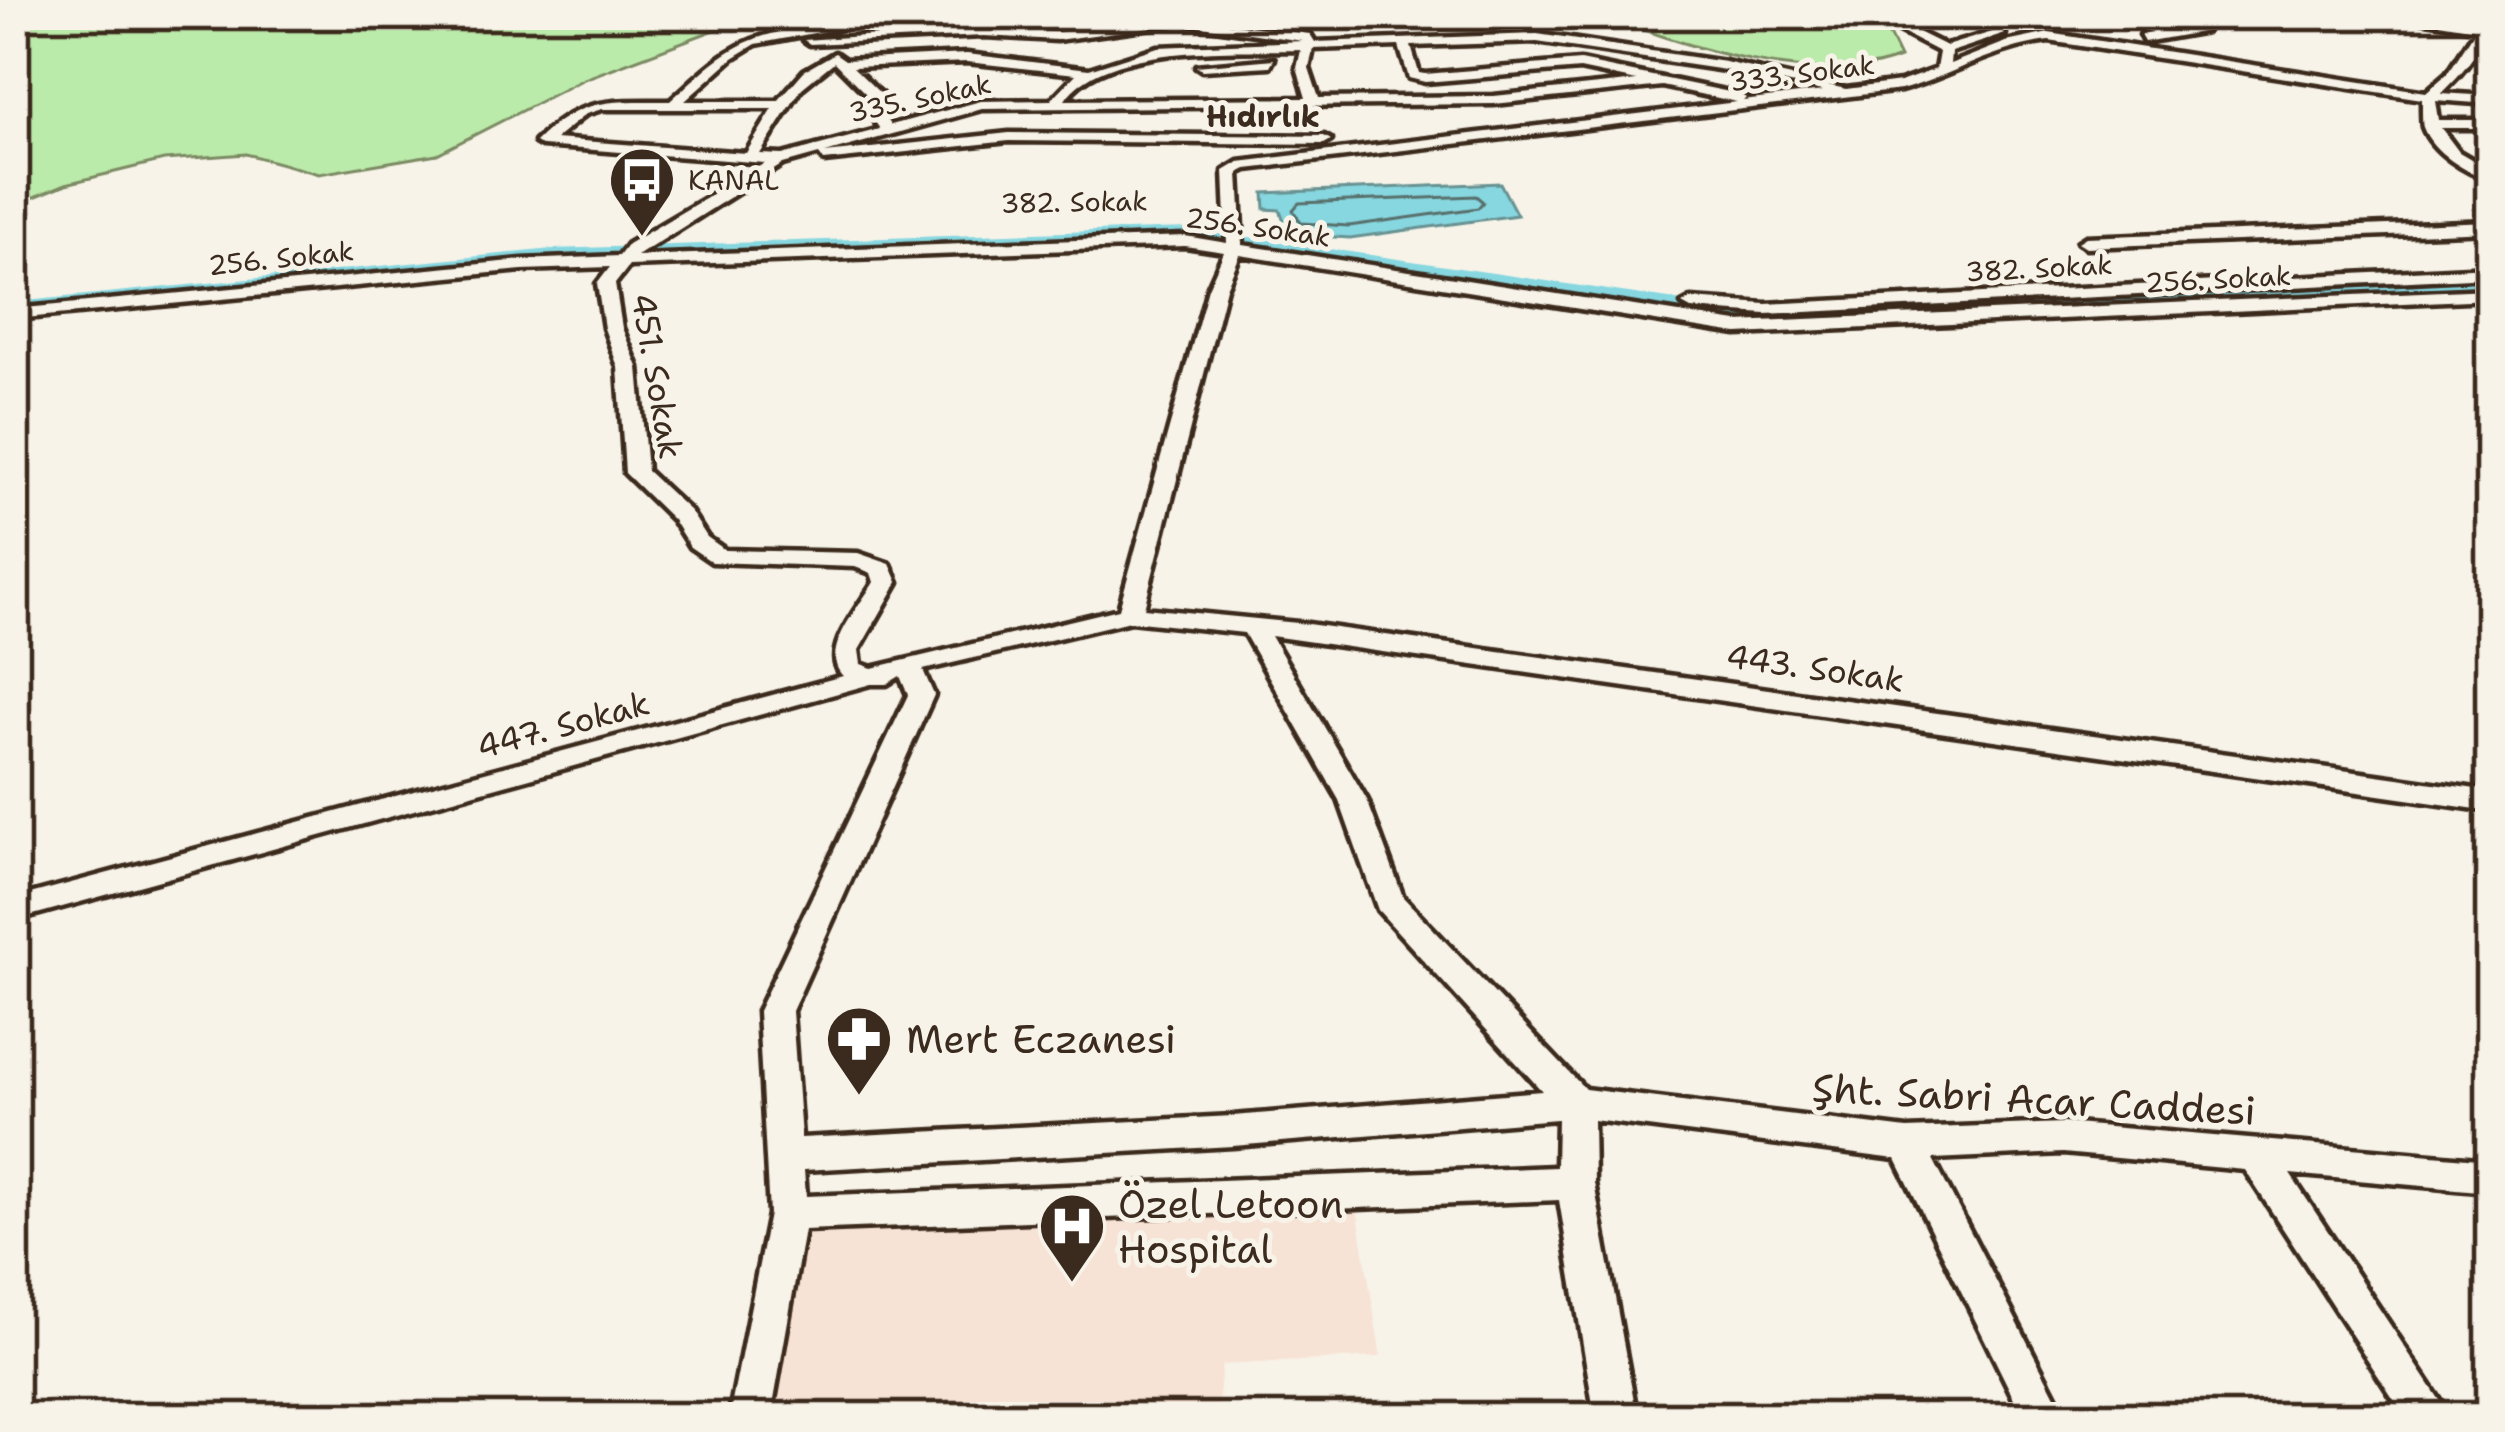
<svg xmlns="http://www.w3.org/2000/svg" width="2505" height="1432" viewBox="0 0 2505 1432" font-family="'Shantell Sans',sans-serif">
<rect width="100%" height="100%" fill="#f7f3e8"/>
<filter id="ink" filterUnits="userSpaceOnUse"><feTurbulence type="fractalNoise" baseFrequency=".00833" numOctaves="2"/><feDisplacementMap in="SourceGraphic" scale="24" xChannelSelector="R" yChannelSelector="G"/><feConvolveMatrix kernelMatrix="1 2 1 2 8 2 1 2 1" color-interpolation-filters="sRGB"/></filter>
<g filter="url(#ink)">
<path fill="#f7e3d6" d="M1354,1189L1381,1357L1222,1365L1217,1417H750L788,1214Z"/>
<g fill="#bbebaa" stroke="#7b8a64" stroke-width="3">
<path d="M15,15H875L717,29L584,79L437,154L319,174L246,154L164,160L66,184L15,205Z"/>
<path d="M1603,15H1855L1890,37L1900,58C1818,90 1682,46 1603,15Z"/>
</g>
<path fill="#86d7e0" stroke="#689292" stroke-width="3" d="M1500,183L1517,215L1350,238L1289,234L1280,210L1265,209L1264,193Z"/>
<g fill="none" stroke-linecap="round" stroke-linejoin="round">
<path stroke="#596f6c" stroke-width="3" d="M1476,196L1483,202L1478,208L1349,226L1301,223L1293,210L1299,203Z"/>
<path fill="#86d7e0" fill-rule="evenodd" d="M1188,228L1710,305L1798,310L2490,275V287L1798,322L1710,317L1188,238L552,261L15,314V302L552,249Z"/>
<g stroke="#3b2a1e" stroke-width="9">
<g id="minor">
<path d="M727,15H746L794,30L909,15L756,44L733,58L685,101H778L804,71L835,53L845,60L967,54L1089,69L1158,47L1303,41L1181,23L1057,40L984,36L810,44L804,40L984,28L1057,32L1181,17L1310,34L1315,42L1537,34L1725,62L1846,89L1900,82L1936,69L1939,52L1868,15H1883L1946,46L1999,30L2005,34L1951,52L1950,64L2006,42L2049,33L2426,92L2448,73L2476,29L2420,20L2416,15L2480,23L2490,15C2490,41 2461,75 2441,93L2490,96V104L2435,100L2438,120H2490V128H2441L2459,152L2490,170V180C2465,172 2432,152 2423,127C2422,124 2422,106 2422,99L2049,41C1995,47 1951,76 1901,90L1247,169L1239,173L1243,245L1737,322L2490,289V299L1737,334L1240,255L1226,288L1144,608L1308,624L2490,791V811L1271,636L1367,800L1403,897L1585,1089L1907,1129L2063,1123L2490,1160V1192L2290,1174L2451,1417H2405L2245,1170L2063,1153L1933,1159L2066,1417H2023L1896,1159L1593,1120L1594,1183L1637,1417H1595L1559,1200L804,1230L771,1417H729L769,1214L758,1011L908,695L900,676L887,684H871L15,920V898L843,676C818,652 860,606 874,582L871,573L855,567L712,562L690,547L673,520L625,473L618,367L604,328L597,284L610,267L522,270L15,319V309L522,260L619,256L628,244L765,163L542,146L535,142C580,97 609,101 670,101C707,68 730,41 781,32ZM1537,42L1725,70L1823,91L1743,101L1746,98L1739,94L1580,61L1425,74L1419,73L1411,46ZM1399,46L1409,78L1425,82L1580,69L1637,81L1494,96L1319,98L1309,68L1313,49ZM1301,50L1297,68L1306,98L1065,100C1104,42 1238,52 1301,50ZM834,62L872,100L868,112L880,129L782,155L760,154L802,88ZM967,62L1076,74L1051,100L981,101L891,125L882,112L886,99L853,67ZM1662,86L1737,102L1239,162L1224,171L1227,243L1185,236L637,256L783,164L819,154L824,161L1009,141L1324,144L1331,140L1324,136L1009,133L825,153L982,109L1494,104ZM602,109H773L746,153L555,139L586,114ZM1185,246L1224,252L1208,288L1119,609L872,668L861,664L859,650L898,582L890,564L858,553L725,550L707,537L690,511L647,471L638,367L622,328L615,284L629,266ZM1130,621L1244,633L1339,800L1378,910L1542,1091L1233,1116L801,1138L792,1011L934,695L923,670ZM1557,1119L1556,1167L806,1196L804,1170L1233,1146Z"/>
<path d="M1340,15L1402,20L1497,15L1402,26Z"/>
<path d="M2115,15C2142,15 2160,32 2188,29L2168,17L2187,15L2184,18L2206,31L2144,42L2140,35L2152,33Z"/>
<path d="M1274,59L1270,66L1202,70L1196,66Z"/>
<path d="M2490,221V231L2086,247L2078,242L2086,237Z"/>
<path d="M2490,267V277L1766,314L1691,309L1682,304L1691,299L1766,304Z"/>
</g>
</g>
<use href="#minor" fill="#f7f3e8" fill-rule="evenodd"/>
</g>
</g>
<defs>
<g id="bus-pin" transform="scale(3.45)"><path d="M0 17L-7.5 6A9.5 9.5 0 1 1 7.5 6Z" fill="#3b2a1e" stroke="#f7f3e8"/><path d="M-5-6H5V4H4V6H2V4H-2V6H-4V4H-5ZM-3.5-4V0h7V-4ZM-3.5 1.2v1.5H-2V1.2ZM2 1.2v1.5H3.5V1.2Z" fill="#fff"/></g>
<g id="pharmacy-pin" transform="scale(3.45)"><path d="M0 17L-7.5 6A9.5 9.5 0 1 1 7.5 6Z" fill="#3b2a1e" stroke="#f7f3e8"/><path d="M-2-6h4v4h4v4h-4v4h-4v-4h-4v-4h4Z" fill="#fff"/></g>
<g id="hospital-pin" transform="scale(3.45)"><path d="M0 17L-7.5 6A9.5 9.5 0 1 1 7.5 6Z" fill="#3b2a1e" stroke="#f7f3e8"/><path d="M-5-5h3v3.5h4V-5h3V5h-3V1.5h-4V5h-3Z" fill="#fff"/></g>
</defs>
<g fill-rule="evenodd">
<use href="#bus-pin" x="642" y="180"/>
<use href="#pharmacy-pin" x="859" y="1039"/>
<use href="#hospital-pin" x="1072" y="1226"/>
</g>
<g text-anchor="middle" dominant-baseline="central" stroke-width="10" stroke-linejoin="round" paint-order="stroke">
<g font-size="27" fill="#3b2a1e" stroke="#f7f3e8">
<text transform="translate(1802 73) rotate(-7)">333. Sokak</text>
<text transform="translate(920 98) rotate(-12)">335. Sokak</text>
<text transform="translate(1074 202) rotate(-1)">382. Sokak</text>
<text transform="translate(1258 227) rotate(8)">256. Sokak</text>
<text transform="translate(281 258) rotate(-6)">256. Sokak</text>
<text transform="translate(2039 268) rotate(-3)">382. Sokak</text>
<text transform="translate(2218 279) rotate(-3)">256. Sokak</text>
</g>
<g font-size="27" fill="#3b2a1e" stroke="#f7f3e8" text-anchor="start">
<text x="688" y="180">KANAL</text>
</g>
<g font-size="30" font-weight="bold" fill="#3b2a1e" stroke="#f7f3e8">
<text x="1263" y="116">Hıdırlık</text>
</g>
<g font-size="33" fill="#3b2a1e" stroke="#f7f3e8">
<text transform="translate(657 376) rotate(80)">451. Sokak</text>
<text transform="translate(1815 668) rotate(8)">443. Sokak</text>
<text transform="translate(563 725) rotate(-15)">447. Sokak</text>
</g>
<g font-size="39" fill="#3b2a1e" stroke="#f7f3e8" text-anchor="start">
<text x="906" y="1039">Mert Eczanesi</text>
<text x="1118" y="1204">Özel Letoon<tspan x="1118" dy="45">Hospital</tspan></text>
</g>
<g font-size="39" fill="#3b2a1e" stroke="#f7f3e8">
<text transform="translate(2034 1099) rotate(3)">Şht. Sabri Acar Caddesi</text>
</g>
</g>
<rect width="2505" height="1432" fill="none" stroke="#f7f3e8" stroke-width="60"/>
<rect x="30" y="30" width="2445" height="1372" fill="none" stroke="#3b2a1e" stroke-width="4.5" filter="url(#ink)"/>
</svg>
